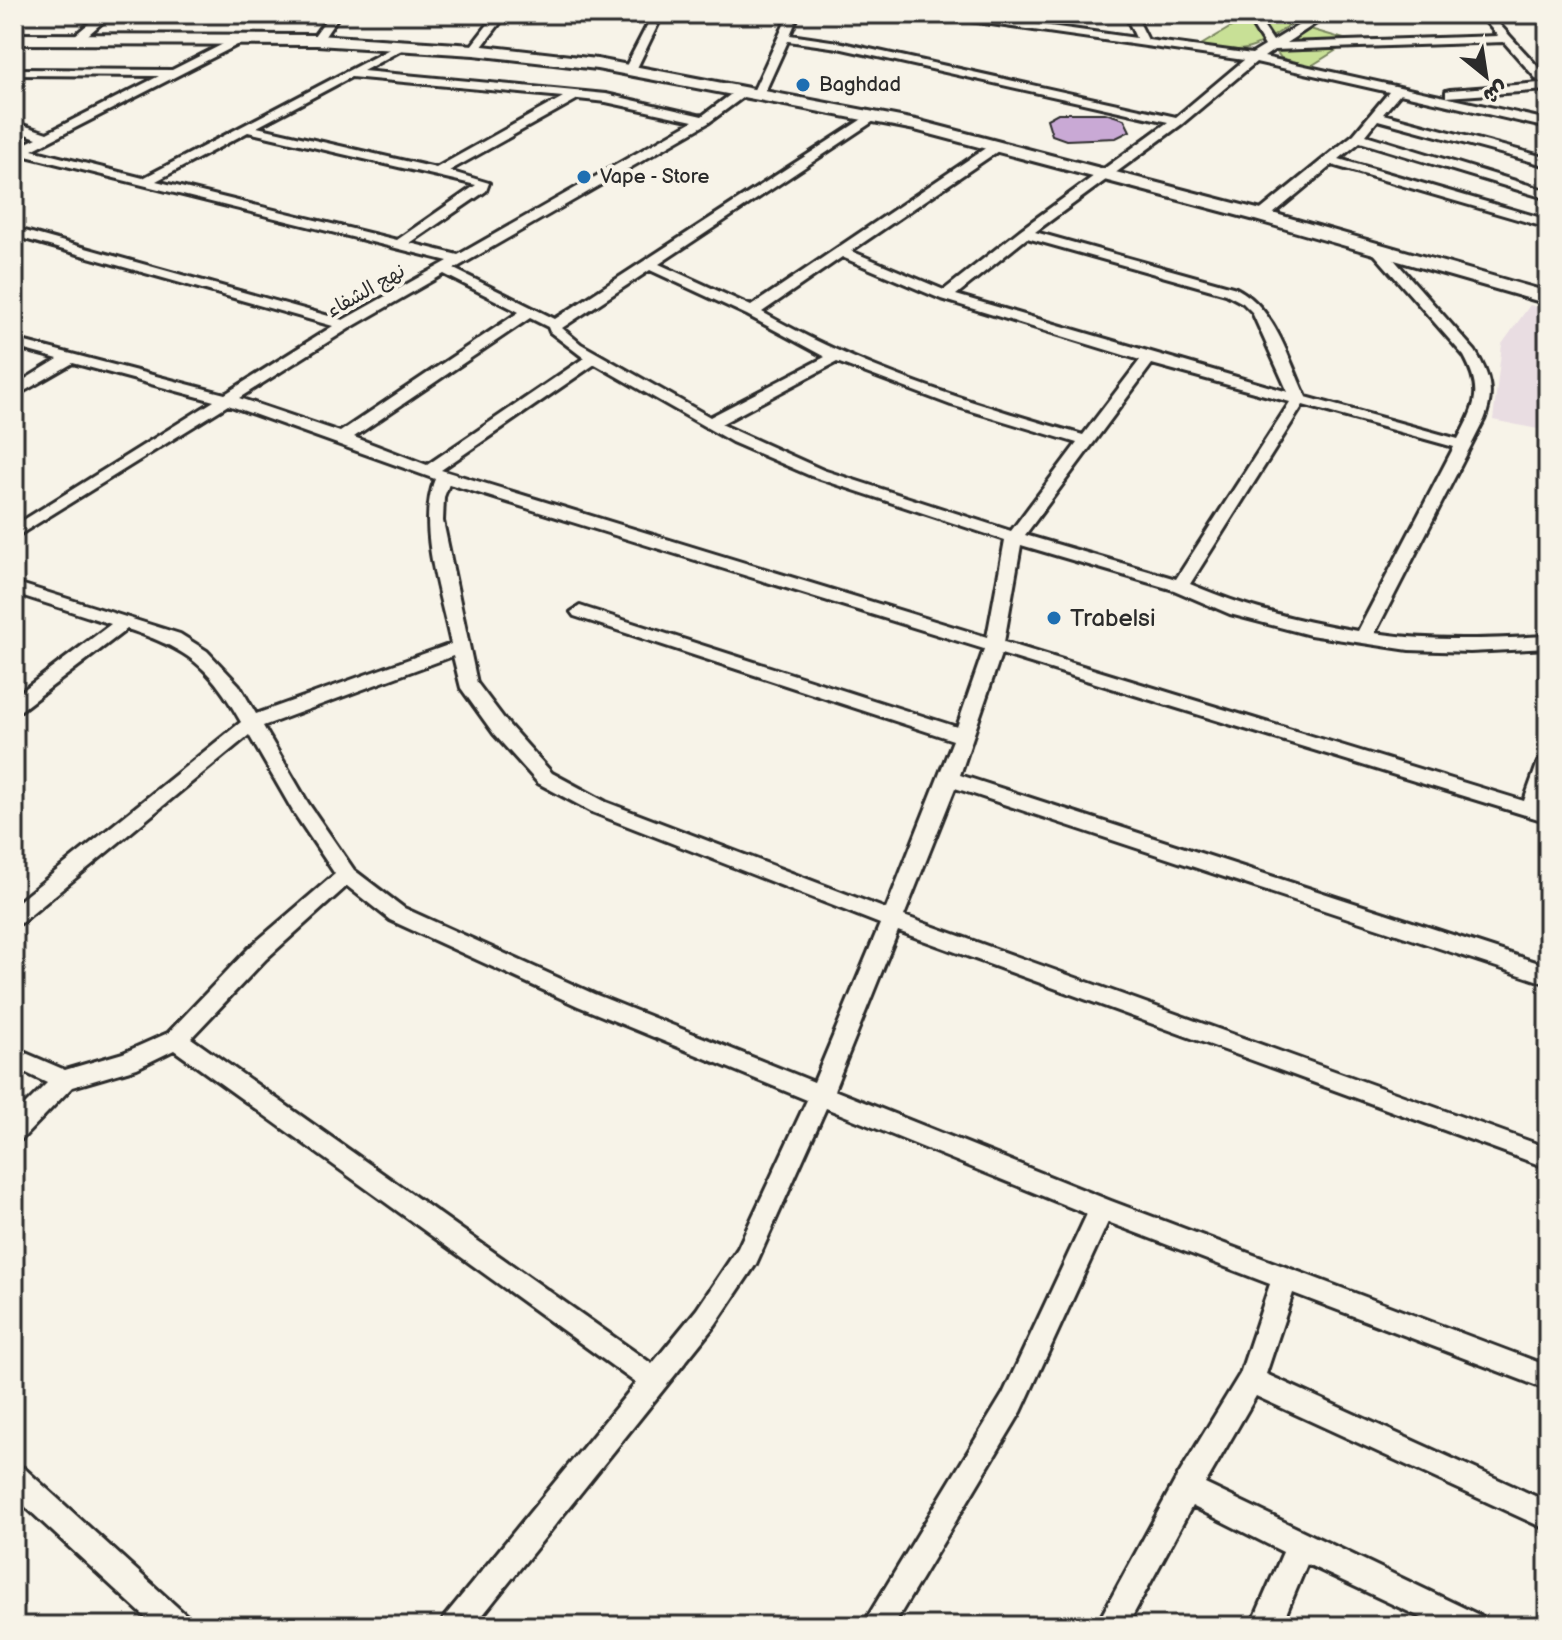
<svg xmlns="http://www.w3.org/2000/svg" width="1562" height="1640" viewBox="0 0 1562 1640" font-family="'Balsamiq Sans','Playpen Sans Arabic',sans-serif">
<rect width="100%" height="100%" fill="#f7f3e8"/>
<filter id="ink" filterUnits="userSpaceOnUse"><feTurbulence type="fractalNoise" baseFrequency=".0125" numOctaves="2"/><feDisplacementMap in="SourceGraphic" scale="16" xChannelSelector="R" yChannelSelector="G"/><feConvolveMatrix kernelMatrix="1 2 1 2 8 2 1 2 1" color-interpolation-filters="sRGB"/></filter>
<g filter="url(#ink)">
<path fill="#e9dde2" d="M1530,305L1548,311V431L1493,420L1502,344Z"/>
<g fill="#c8e096" stroke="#7a8660" stroke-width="2">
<path d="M1253,14L1292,24C1250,51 1250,55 1201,45Z"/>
<path d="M1310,29L1351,41L1311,66L1281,58L1276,51Z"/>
</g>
<path fill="#c9a9d5" stroke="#2b2b2b" stroke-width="2" d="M1058,113H1105L1124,119L1130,131L1116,138L1066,140L1052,135L1047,119Z"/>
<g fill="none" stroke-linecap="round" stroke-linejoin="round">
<g stroke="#2b2b2b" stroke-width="6">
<g id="street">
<path d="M100,14H112L82,40H74V36Z"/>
<path d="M330,14H340L321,42H313L311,40Z"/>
<path d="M496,14H507L478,52H470L468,50Z"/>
<path d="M653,14H663L636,70L626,72L624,70Z"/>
<path d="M789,14H799L790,35L838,42L1176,117L1244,60L942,17L937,14H965L1136,38L1125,14H1135L1148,40L1252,54L1265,46L1245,14H1255L1273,41L1317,14H1330L1286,43L1498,36L1479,14H1490L1548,78V90L1446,97V91L1450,90L1540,83L1504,42L1274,50L1264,57L1548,120V128L1400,94L1383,114L1548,158V166L1378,120L1366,135L1548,191V199L1360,142L1339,159L1548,220V228L1332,165L1267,219H1257V213L1354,134L1389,92L1256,62L1182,124L1035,232L1236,288C1275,308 1288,358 1306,397L1458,439C1476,405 1483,391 1464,356L1370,249L1382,246L1475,351C1490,375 1495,393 1484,420L1375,633C1433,642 1490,639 1548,636V648L1470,652L1409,650L1310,635L1230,614L1174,590L1021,545L1004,642L1524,801L1538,762L1548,755V789L1542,806L1548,808V822L1001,654L960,775L1548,966V984L955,788L904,916L1548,1148V1168L898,931L834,1090L1111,1201L1548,1366V1390L1293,1293L1266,1374L1548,1502V1530L1256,1396L1205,1484L1481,1616L1486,1626H1439L1307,1564L1281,1626H1251L1283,1552L1192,1506L1127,1626H1096L1176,1479L1240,1374L1270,1284L1108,1222L1021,1412L893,1626H862L1003,1394L1087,1214L826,1108L756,1264L715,1325L474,1626H440L445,1616L636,1383L174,1050L137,1068L72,1087L22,1139L14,1142V1116L47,1083L14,1067V1048L65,1070L123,1053L168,1033L250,947L335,874L294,813L249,735L21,923L14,925V905L241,722C210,666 188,649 127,629L21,710L14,712V697L111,624L14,593V582L180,634L207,651L239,685L256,714L451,644C441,595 416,526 435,479L228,405L14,538V526L214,401L73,363L14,397V386L58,359L14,347V339L225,394L333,326L14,236V228L343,320L448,261L22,155L14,156L16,148L37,138L14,130V122L47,133L159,76L14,75V69L172,70L237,37H245V41L32,150L143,178L403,42L409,45L407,47L363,71L606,94L702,116L738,89H746V95L708,123L454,269L555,319L870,114L880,117L659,264L751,306L993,143H1001V149L851,251L944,290L1020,230L1168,122L838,48L788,41L764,94L754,97L752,94ZM351,77L563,97L436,168L257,127ZM578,99L606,102L693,121L458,255L410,243L486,191L489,183L449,171ZM248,132L476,185L397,240L156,181ZM1027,238L1226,294L1243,303L1252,312L1288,392L956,295ZM842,257L941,299L1140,360L1083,435C972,403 863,370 762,312ZM650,270L747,315L825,357L710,417L581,344L562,328ZM444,274L519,312L340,432L239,398L350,328ZM530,318L548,327L550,332L584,358L427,465L354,437ZM837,362L951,405L1077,443L1011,531L823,470L721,424ZM595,364L732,442L811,476L1005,540L987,637L441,470ZM1152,364L1290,402L1176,579L1025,535ZM1303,405L1454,447L1358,631C1298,621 1246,608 1190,584ZM449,484L984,649L957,727L586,608L580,606L571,612L574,616L953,740L886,909L606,802L552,773L508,724L477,683L443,521L444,497ZM453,656L461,688L494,734L538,783L592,812L880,924L814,1082L594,994L404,908L354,870L308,803L263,726ZM347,886L390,920L578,1006L807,1100L738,1248L697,1309L652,1364L191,1038L266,959Z"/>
<path d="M14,1464L24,1468L187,1616L192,1626H155L14,1496Z"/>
</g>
</g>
<g stroke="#2b2b2b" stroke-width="6">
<path id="secondary" d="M14,34L317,35L474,45L597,59L916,120L1269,212L1548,292V304L1255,220L915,130L597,69L474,55L317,45L14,44Z"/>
</g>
<use href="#street" fill="#f7f3e8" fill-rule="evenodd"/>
<use href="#secondary" fill="#f7f3e8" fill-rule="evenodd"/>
</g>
</g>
<g fill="#1f6fb2" stroke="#f7f3e8" stroke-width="3">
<circle cx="803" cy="85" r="8"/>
<circle cx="584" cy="177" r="8"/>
<circle cx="1054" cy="618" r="8"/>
</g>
<g text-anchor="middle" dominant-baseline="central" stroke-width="8" stroke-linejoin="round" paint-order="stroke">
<g font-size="20" fill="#2b2b2b" stroke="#f7f3e8" text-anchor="start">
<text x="819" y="85">Baghdad</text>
<text x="600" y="177">Vape - Store</text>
</g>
<g font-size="20" fill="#2b2b2b" stroke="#f7f3e8">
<text transform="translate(366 291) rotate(-30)">نهج الشفاء</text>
</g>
<g font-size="24" fill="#2b2b2b" stroke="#f7f3e8" text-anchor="start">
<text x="1070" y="618">Trabelsi</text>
</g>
</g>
<rect width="1562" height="1640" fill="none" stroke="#f7f3e8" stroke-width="48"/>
<rect x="24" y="24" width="1514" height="1592" fill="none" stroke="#2b2b2b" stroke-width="3" filter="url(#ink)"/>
<g transform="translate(1486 76) rotate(150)" stroke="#f7f3e8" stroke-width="6" paint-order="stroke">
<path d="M0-6L14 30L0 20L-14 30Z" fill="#2b2b2b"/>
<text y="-12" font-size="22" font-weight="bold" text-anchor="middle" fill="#2b2b2b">ش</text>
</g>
</svg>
